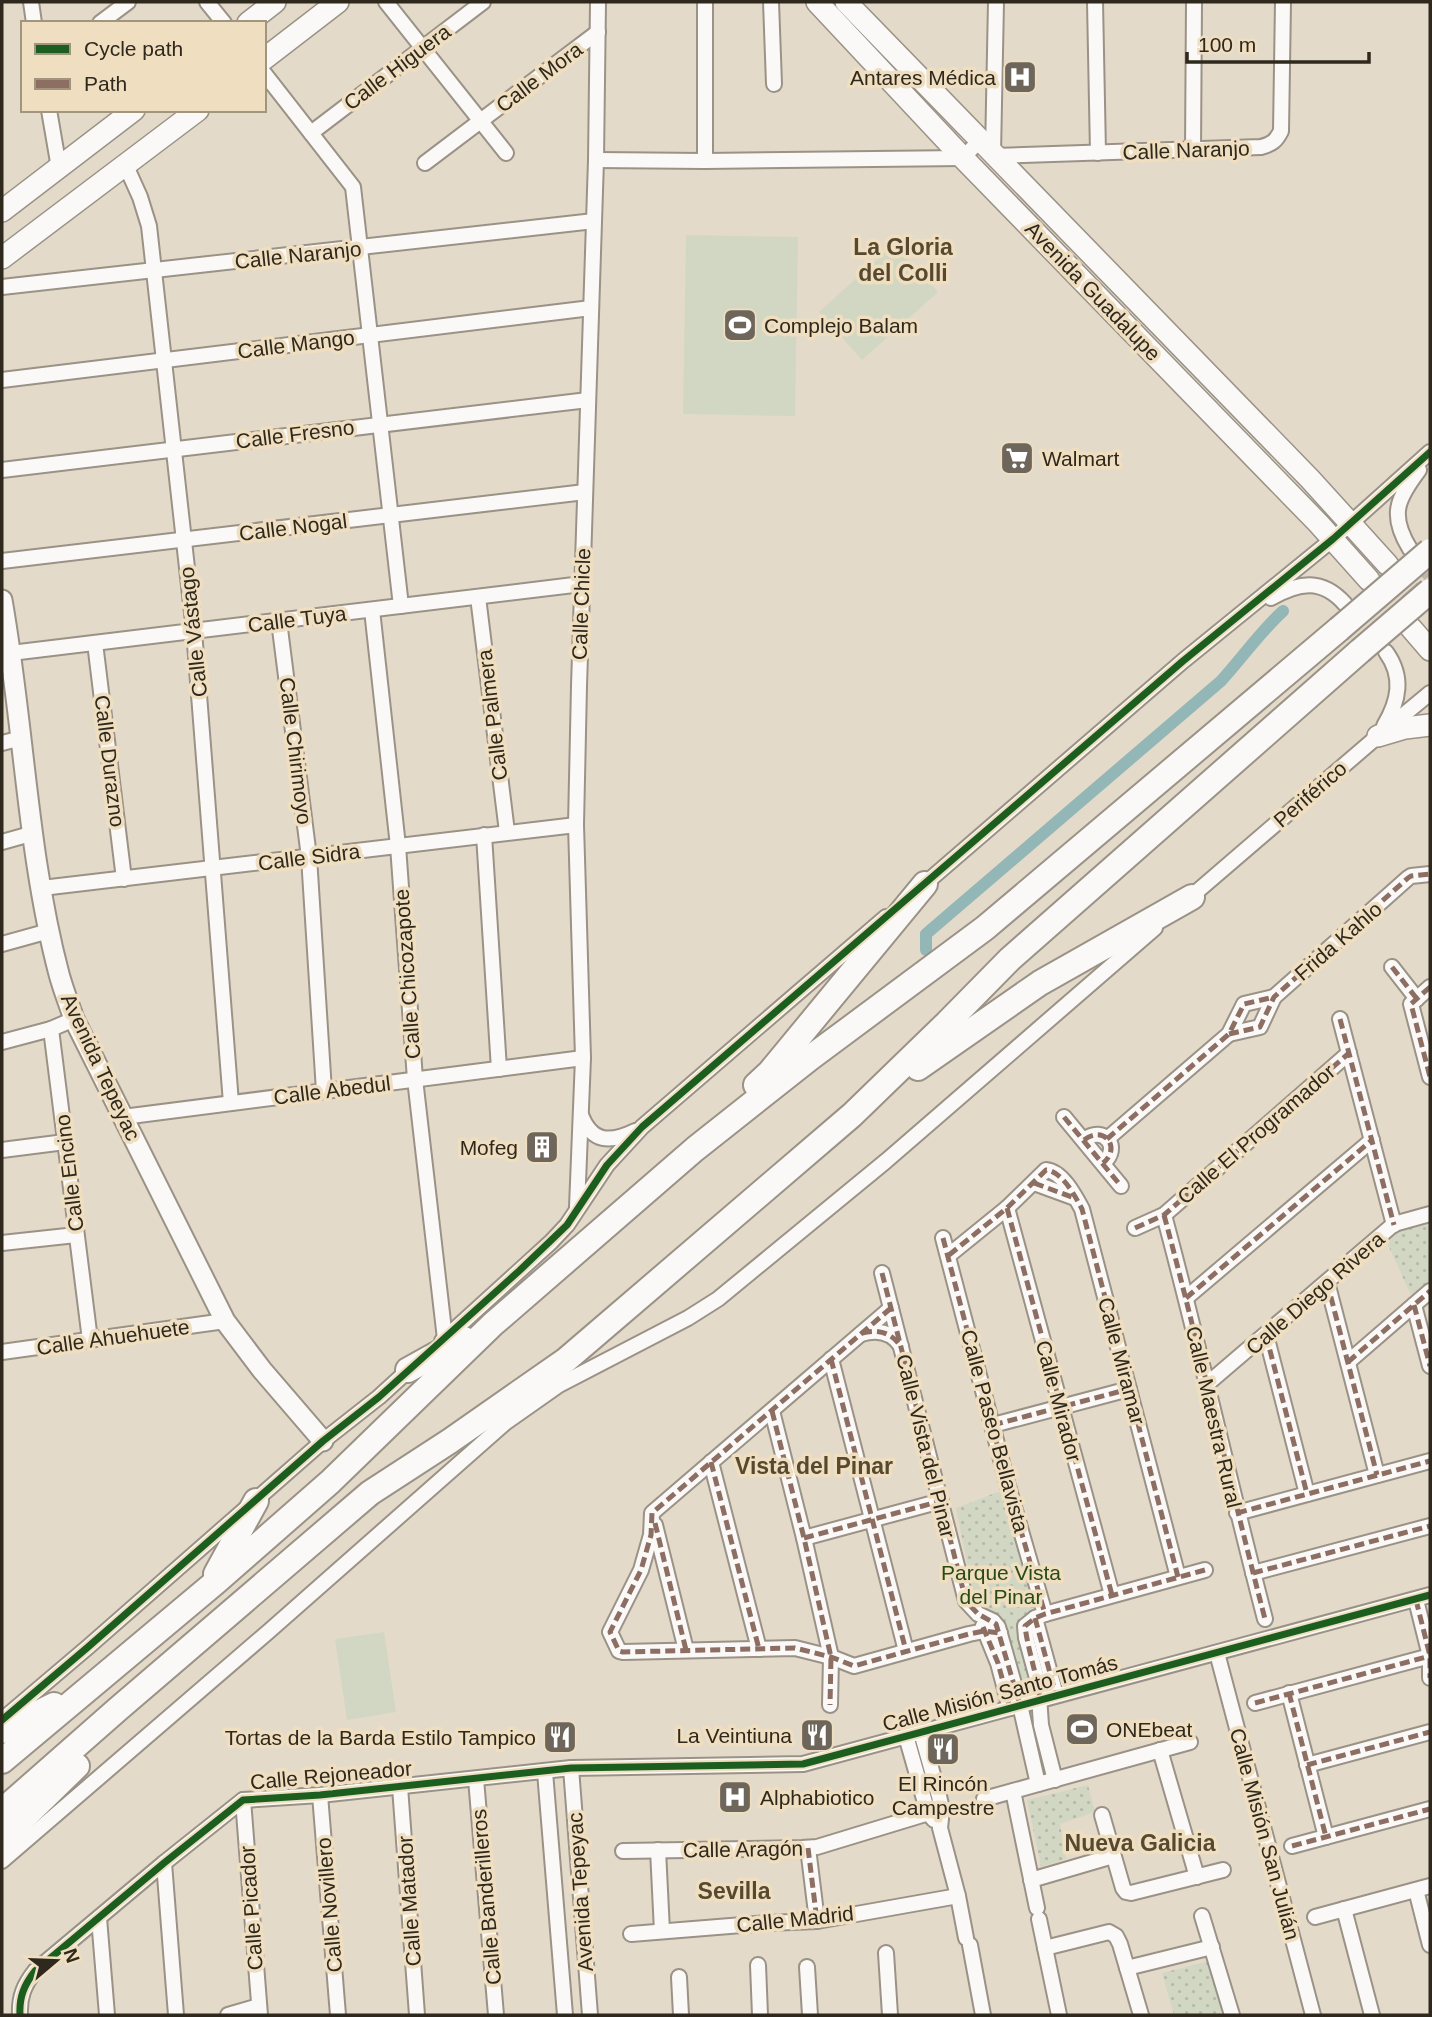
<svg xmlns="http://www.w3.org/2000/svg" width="1432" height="2017" viewBox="0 0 1432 2017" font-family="Helvetica,sans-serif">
<defs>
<pattern id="green-dots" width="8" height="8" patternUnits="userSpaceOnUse" patternTransform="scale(1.75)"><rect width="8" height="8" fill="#d2d7c3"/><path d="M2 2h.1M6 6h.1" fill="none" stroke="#b5b9a7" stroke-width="1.8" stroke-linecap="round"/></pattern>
</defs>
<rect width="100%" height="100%" fill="#e4daca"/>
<g fill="url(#green-dots)">
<path d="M1430,1218V1289L1414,1302L1385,1238L1395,1228Z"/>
<path d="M1003,1490L1039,1613L1034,1680L1017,1685L1010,1659L1006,1627L994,1615L982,1610L975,1603L956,1508Z"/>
<path d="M1088,1785L1095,1812L1060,1824L1066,1859L1041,1867L1027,1800Z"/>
<path d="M1209,1961L1223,2015H1174L1162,1973Z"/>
</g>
<g fill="#d2d7c3">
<path d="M686,235L798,237L795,416L683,414Z"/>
<path d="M894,244L938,292L862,360L819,312Z"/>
<path d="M384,1632L396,1712L347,1720L335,1639Z"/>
</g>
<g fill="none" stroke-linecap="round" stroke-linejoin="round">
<path stroke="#93b6b6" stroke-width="12" d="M926,950V934L1221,681C1242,658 1260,632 1283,611"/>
<path stroke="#c0b6a7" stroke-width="14" stroke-dasharray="14 7" stroke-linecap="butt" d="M1415,555L1430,576"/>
<path stroke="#c0b6a7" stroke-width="21" stroke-dasharray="21 10" stroke-linecap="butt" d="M1389,566L1430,612"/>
<g stroke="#9a9286" stroke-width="18">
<g id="street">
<path d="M31,2L34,23"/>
<path d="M207,2L224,23"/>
<path d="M386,2L506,153"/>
<path d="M705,2V161"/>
<path d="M771,2L774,84"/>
<path d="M1095,2L1098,153"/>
<path d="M100,23L128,2"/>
<path d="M264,73L353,187L401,606"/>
<path d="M49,110L59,168"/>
<path d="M311,133L483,2"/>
<path d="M1193,150L1194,2"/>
<path d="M993,153L996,2"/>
<path d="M995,156L1261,147C1272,144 1276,141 1281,131L1283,2"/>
<path d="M596,160L705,161L963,158L980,140"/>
<path d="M425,163L598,32"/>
<path d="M126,166L140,197L149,226L194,631L231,1103"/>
<path d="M2,287L594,221"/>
<path d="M2,380L591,308"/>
<path d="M2,470L588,400"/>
<path d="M1410,549C1389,515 1397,499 1419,470"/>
<path d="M2,561L585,492"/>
<path d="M478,597L507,832"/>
<path d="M1271,598C1299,582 1322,578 1345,604"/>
<path d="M372,610L398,846L415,1079L445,1339"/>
<path d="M279,621L309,857L324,1091"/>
<path d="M95,643L124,879"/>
<path d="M11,653L582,584"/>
<path d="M1384,726C1399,701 1404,677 1386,652"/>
<path d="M2,743L22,738"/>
<path d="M484,835L499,1069"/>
<path d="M2,842L34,833"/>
<path d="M42,888L576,825"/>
<path d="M920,888L1183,661L1333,539L1430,452"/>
<path d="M1186,901L1378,736L1430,693"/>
<path d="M2,944L49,931"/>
<path d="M1392,967L1417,999"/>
<path d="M1430,987L1411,1004L1430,1077"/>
<path d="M74,1019L51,1029L90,1340"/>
<path d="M1340,1019L1394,1225"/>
<path d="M1229,1034L1260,1027L1274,997L1408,878L1411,876L1430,874"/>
<path d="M2,1042L51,1029"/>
<path d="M581,1115C592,1143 610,1143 635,1131"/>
<path d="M123,1117L583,1058"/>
<path d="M1064,1117L1121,1186"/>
<path d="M1107,1139L1229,1034L1244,1004L1274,997"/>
<path d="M1084,1140C1104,1124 1122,1148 1103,1163"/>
<path d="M2,1150L65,1142"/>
<path d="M1034,1183L1075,1198"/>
<path d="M577,1207L583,1058L576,825L579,686L596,160L598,2"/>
<path d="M1007,1208L1112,1595"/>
<path d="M1164,1215C1200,1349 1230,1485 1265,1619"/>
<path d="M1135,1228L1164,1215L1349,1053"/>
<path d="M943,1238L1008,1486L1045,1614"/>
<path d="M2,1243L76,1235"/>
<path d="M949,1255L1007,1208L1046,1170C1062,1171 1075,1196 1082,1209L1178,1577"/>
<path d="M882,1273L966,1601L978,1614L993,1621L998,1627L1020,1705L1038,1784"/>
<path d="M1327,1282L1377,1475"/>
<path d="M1186,1298L1372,1140"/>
<path d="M1414,1305L1430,1366"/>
<path d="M891,1308L652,1513L651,1535L641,1570L610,1632L619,1651L623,1652L795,1648L831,1657L854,1666L969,1634L984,1631L1000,1633"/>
<path d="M861,1334C877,1329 892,1332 901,1346"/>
<path d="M1266,1335L1307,1494"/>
<path d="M442,1341L551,1242L567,1225L607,1165L642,1127L886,917"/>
<path d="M2,1352L225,1321"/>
<path d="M831,1359L906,1651"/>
<path d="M1348,1362L1430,1291"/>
<path d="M1206,1385L1394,1224L1430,1214"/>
<path d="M772,1411L804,1538L831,1657L830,1705"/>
<path d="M993,1425L1129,1389"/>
<path d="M711,1462L759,1649"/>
<path d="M1237,1513L1430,1461"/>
<path d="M655,1525L686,1650"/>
<path d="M804,1538L941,1501"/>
<path d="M1253,1573L1430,1526"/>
<path d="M1416,1600L1430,1656V1678"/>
<path d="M1035,1618L1056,1695"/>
<path d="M983,1626L998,1663L1010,1708"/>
<path d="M1217,1653L1313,2015"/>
<path d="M1289,1693L1326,1837"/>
<path d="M1255,1703L1430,1656"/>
<path d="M2,1720L88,1647L323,1441L379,1397L413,1366"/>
<path d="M921,1732L939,1796L942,1809L940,1828L958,1896L966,1938"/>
<path d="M906,1736L928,1813L934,1820"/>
<path d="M1160,1750L1197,1877"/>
<path d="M1307,1765L1430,1732"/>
<path d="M571,1768L590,2015"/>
<path d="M545,1772L565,2015"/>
<path d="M476,1779L496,2015"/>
<path d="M1055,1780L1041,1725L1038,1682L1026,1638L1025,1626L1035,1618L1045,1614L1205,1570"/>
<path d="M400,1787L417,2015"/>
<path d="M1013,1791L1037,1908"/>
<path d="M320,1795L338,2015"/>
<path d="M984,1799L1190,1742"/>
<path d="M243,1800L260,2015"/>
<path d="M1102,1815L1123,1888L1126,1892L1131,1893L1223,1870"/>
<path d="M1292,1846L1430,1809"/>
<path d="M808,1848L817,1921"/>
<path d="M658,1850L662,1931"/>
<path d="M623,1851L802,1848L817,1847L942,1809"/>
<path d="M2,1861L268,1632L505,1423L559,1385L688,1318L718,1299L886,1161L1155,928"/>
<path d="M164,1863L176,2015"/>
<path d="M1031,1880L1113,1856"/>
<path d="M1416,1890L1430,1945"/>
<path d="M1344,1909L1372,2015"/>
<path d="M1202,1916L1232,2015"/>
<path d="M1315,1917L1430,1886"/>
<path d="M99,1918L107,2015"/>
<path d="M1039,1919L1059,2015"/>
<path d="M631,1934L767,1923L817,1921L958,1896"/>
<path d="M970,1945L983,2015"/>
<path d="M1045,1948L1109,1932L1116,1936L1120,1944L1141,2015"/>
<path d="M886,1953L890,2015"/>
<path d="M758,1965L760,2015"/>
<path d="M807,1967L810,2015"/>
<path d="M1127,1968L1212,1947"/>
<path d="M679,1977L681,2015"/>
<path d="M20,2015C19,1997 24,1985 35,1971L164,1863L243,1800L320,1795L571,1768L803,1764L1430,1595"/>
<path d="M228,2015L259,2006"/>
</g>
</g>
<g stroke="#9a9286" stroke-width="23">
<path id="secondary" d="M2,600C24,724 27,853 59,974C63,989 69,1004 74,1019L225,1321L262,1370L323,1441"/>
</g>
<g stroke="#9a9286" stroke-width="24">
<g id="primary">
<path d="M817,2L963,158L1319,524L1369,580"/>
<path d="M846,2L1310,479L1388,565"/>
<path d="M248,23L275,2"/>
<path d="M264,59L338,2"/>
<path d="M2,211L134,110"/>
<path d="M2,258L198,110"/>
<path d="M1411,628L1430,650"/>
<path d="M1378,736L1405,728L1430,725"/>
</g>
</g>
<g stroke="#9a9286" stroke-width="28">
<g id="highway">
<path d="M918,1068L1040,983L1192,897"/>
<path d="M756,1085L770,1072L925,884"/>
<path d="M408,1370L464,1339"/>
<path d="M216,1574L256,1501"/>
<path d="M2,1731L54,1705"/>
<path d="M2,1761L217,1581L330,1482L493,1324L695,1149L810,1058L985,928L1339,629"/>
<path d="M2,1811L118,1709L370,1493L450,1441L566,1360L852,1115L947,1023L1010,959L1360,651"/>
<path d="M2,1839L77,1766"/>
</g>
</g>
<use href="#street" stroke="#fbf9f7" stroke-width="14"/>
<use href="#secondary" stroke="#fbf9f7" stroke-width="19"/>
<use href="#primary" stroke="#fbf9f7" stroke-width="21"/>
<use href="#highway" stroke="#fbf9f7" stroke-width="24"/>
<g stroke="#9a9286" stroke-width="28" stroke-linecap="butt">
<g id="highway-bridge">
<path d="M1339,629L1430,551"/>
<path d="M1360,651L1430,591"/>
</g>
</g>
<use href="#highway-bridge" stroke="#fbf9f7" stroke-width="24"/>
<g stroke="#8d6e63" stroke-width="5" stroke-dasharray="10 5" stroke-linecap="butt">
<path d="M1392,967L1417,999"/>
<path d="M1430,987L1411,1004L1430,1077"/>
<path d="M1340,1019L1394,1225"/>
<path d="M1229,1034L1260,1027L1274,997L1408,878L1411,876L1430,874"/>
<path d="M1064,1117L1121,1186"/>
<path d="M1107,1139L1229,1034L1244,1004L1274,997"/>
<path d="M1084,1140C1104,1124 1122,1148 1103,1163"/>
<path d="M1034,1183L1077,1199"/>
<path d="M1007,1208L1112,1595"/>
<path d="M1164,1215C1200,1349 1230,1485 1265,1619"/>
<path d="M1135,1228L1164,1215L1349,1053"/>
<path d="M943,1238L1008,1486L1045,1614"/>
<path d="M949,1255L1007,1208L1046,1170C1062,1171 1075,1196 1082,1209L1178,1577"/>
<path d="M882,1273L966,1601L978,1614L996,1624L1020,1705"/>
<path d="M1327,1282L1377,1475"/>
<path d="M1186,1298L1372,1140"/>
<path d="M1414,1305L1430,1366"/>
<path d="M891,1308L652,1513L651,1535L641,1570L610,1632L619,1651L623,1652L795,1648L831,1657L854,1666L969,1634L984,1631L1000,1633"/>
<path d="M862,1333C877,1329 890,1332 899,1344"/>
<path d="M1266,1335L1307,1494"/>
<path d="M831,1359L906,1651"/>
<path d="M1348,1362L1430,1291"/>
<path d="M772,1411L804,1538L831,1657L830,1705"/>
<path d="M993,1425L1129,1389"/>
<path d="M711,1462L759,1649"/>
<path d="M1237,1513L1430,1461"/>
<path d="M655,1523L686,1650"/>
<path d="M804,1538L941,1501"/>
<path d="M1253,1573L1430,1526"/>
<path d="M1416,1600L1430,1656V1678"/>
<path d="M1035,1618L1056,1695"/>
<path d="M983,1627L998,1663L1010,1708"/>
<path d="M1289,1693L1326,1837"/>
<path d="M1040,1700C1037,1674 1028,1651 1025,1626L1035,1618L1045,1614L1205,1570"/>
<path d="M1255,1703L1430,1656"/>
<path d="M1307,1765L1430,1732"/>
<path d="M1292,1846L1430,1809"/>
<path d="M808,1848L817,1921"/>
</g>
<g stroke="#efdebf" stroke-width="11">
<g id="cycleway">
<path d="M2,1720L88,1647L323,1441L379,1397L519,1271L567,1225L607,1165L642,1127L1183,661L1333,539L1430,452"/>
<path d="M20,2015C19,1997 24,1985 35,1971L164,1863L243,1800L320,1795L571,1768L803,1764L1430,1595"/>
</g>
</g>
<use href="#cycleway" stroke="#1b5e20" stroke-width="7"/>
</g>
<defs>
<g id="hospital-square" transform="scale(1.75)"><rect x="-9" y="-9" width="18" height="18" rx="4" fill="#6e665a" stroke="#efdebf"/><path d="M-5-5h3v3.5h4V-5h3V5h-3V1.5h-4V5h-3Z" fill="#fff"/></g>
<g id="stadium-square" transform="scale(1.75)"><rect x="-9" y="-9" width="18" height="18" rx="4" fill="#6e665a" stroke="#efdebf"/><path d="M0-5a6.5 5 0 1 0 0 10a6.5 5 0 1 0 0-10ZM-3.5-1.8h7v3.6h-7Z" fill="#fff"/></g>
<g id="supermarket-square" transform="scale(1.75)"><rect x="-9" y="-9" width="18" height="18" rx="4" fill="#6e665a" stroke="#efdebf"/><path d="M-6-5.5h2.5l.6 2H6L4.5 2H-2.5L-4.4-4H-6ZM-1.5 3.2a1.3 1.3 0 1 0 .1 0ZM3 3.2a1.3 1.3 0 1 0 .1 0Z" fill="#fff"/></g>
<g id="building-square" transform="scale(1.75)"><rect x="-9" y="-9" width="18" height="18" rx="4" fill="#6e665a" stroke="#efdebf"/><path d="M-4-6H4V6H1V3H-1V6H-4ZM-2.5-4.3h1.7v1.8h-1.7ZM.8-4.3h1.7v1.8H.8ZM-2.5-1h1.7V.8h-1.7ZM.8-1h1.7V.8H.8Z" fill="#fff"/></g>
<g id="restaurant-square" transform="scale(1.75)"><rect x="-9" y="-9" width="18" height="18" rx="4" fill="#6e665a" stroke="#efdebf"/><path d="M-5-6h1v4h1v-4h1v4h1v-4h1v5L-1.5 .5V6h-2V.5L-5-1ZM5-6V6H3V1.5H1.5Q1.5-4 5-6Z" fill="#fff"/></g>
</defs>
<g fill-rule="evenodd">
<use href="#hospital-square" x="1020" y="77"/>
<use href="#stadium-square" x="740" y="325"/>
<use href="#supermarket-square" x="1017" y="458"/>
<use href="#building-square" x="542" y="1147"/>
<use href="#stadium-square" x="1082" y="1729"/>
<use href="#restaurant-square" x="817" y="1735"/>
<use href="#restaurant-square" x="560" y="1737"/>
<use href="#restaurant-square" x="943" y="1749"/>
<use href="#hospital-square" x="735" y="1797"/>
</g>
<g text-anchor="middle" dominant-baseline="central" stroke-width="7" stroke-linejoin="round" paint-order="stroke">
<g font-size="21" fill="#2f281d" stroke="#efdebf">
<text transform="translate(397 67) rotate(-37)">Calle Higuera</text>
<text transform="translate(539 77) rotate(-37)">Calle Mora</text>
<text transform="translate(1186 150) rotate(-2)">Calle Naranjo</text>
<text transform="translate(298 255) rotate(-6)">Calle Naranjo</text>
<text transform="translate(1093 291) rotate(46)">Avenida Guadalupe</text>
<text transform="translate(296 344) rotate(-7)">Calle Mango</text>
<text transform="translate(295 434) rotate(-7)">Calle Fresno</text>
<text transform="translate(293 527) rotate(-7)">Calle Nogal</text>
<text transform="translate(581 604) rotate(-88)">Calle Chicle</text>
<text transform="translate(297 619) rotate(-7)">Calle Tuya</text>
<text transform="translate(193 632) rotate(-96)">Calle Vástago</text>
<text transform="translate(492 715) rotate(-97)">Calle Palmera</text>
<text transform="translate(296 751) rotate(83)">Calle Chirimoyo</text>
<text transform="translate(110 761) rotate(83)">Calle Durazno</text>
<text transform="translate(1310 794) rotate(-41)">Periférico</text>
<text transform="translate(309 857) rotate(-7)">Calle Sidra</text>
<text transform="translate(1338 941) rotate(-41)">Frida Kahlo</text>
<text transform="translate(407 974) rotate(-94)">Calle Chicozapote</text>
<text transform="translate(101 1067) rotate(65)">Avenida Tepeyac</text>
<text transform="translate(332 1090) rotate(-7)">Calle Abedul</text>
<text transform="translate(1256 1134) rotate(-41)">Calle El Programador</text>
<text transform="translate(69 1173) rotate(-97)">Calle Encino</text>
<text transform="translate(1315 1293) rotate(-41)">Calle Diego Rivera</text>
<text transform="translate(113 1337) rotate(-8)">Calle Ahuehuete</text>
<text transform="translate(1122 1361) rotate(75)">Calle Miramar</text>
<text transform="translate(1059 1401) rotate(75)">Calle Mirador</text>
<text transform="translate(1214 1417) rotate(77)">Calle Maestra Rural</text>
<text transform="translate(995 1431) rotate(75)">Calle Paseo Bellavista</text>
<text transform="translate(926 1446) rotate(76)">Calle Vista del Pinar</text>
<text transform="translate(1000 1693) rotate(-15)">Calle Misión Santo Tomás</text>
<text transform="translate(331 1775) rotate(-5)">Calle Rejoneador</text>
<text transform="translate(1265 1834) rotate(75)">Calle Misión San Julián</text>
<text transform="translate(743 1849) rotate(-1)">Calle Aragón</text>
<text transform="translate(580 1892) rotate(-94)">Avenida Tepeyac</text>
<text transform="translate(486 1897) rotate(-95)">Calle Banderilleros</text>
<text transform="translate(409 1901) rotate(-94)">Calle Matador</text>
<text transform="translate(329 1905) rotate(-95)">Calle Novillero</text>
<text transform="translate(251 1908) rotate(-94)">Calle Picador</text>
<text transform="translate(795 1919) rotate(-6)">Calle Madrid</text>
</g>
<g font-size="21" fill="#2f281d" stroke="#efdebf" text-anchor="end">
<text x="996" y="77">Antares Médica</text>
<text x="764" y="325" text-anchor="start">Complejo Balam</text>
<text x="1042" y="458" text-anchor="start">Walmart</text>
<text x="518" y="1147">Mofeg</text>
<text x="1106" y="1729" text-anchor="start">ONEbeat</text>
<text x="792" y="1735">La Veintiuna</text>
<text x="536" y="1737">Tortas de la Barda Estilo Tampico</text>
<text x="943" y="1783" text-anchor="middle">El Rincón<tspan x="943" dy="24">Campestre</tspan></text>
<text x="760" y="1797" text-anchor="start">Alphabiotico</text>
</g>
<g font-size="21" fill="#294a15" stroke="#efdebf">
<text x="1001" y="1572">Parque Vista<tspan x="1001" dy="24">del Pinar</tspan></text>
</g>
<g font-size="23" font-weight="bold" fill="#57492f" stroke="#efdebf">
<text x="903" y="247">La Gloria<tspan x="903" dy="26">del Colli</tspan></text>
<text x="814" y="1466">Vista del Pinar</text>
<text x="1140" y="1843">Nueva Galicia</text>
<text x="734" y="1891">Sevilla</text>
</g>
</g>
<rect width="1432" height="2017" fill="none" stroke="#2f281d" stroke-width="7"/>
<rect x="21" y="21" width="245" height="91" fill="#efdebf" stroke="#a2957e" stroke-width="2"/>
<rect x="35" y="44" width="35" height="10" fill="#1b5e20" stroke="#a2957e" stroke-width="2"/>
<text x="84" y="56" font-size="21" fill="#2f281d">Cycle path</text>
<rect x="35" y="79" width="35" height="10" fill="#8d6e63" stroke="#a2957e" stroke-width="2"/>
<text x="84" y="91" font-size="21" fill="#2f281d">Path</text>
<g transform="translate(56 1961) rotate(71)" stroke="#efdebf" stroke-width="5" paint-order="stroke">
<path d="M0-5L12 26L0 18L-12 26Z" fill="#2f281d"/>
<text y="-10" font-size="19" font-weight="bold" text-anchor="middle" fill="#2f281d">N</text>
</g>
<path d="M1187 52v10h182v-10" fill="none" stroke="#2f281d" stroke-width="3.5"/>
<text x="1198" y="52" font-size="21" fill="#2f281d" stroke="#efdebf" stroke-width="5" paint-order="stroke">100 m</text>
</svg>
